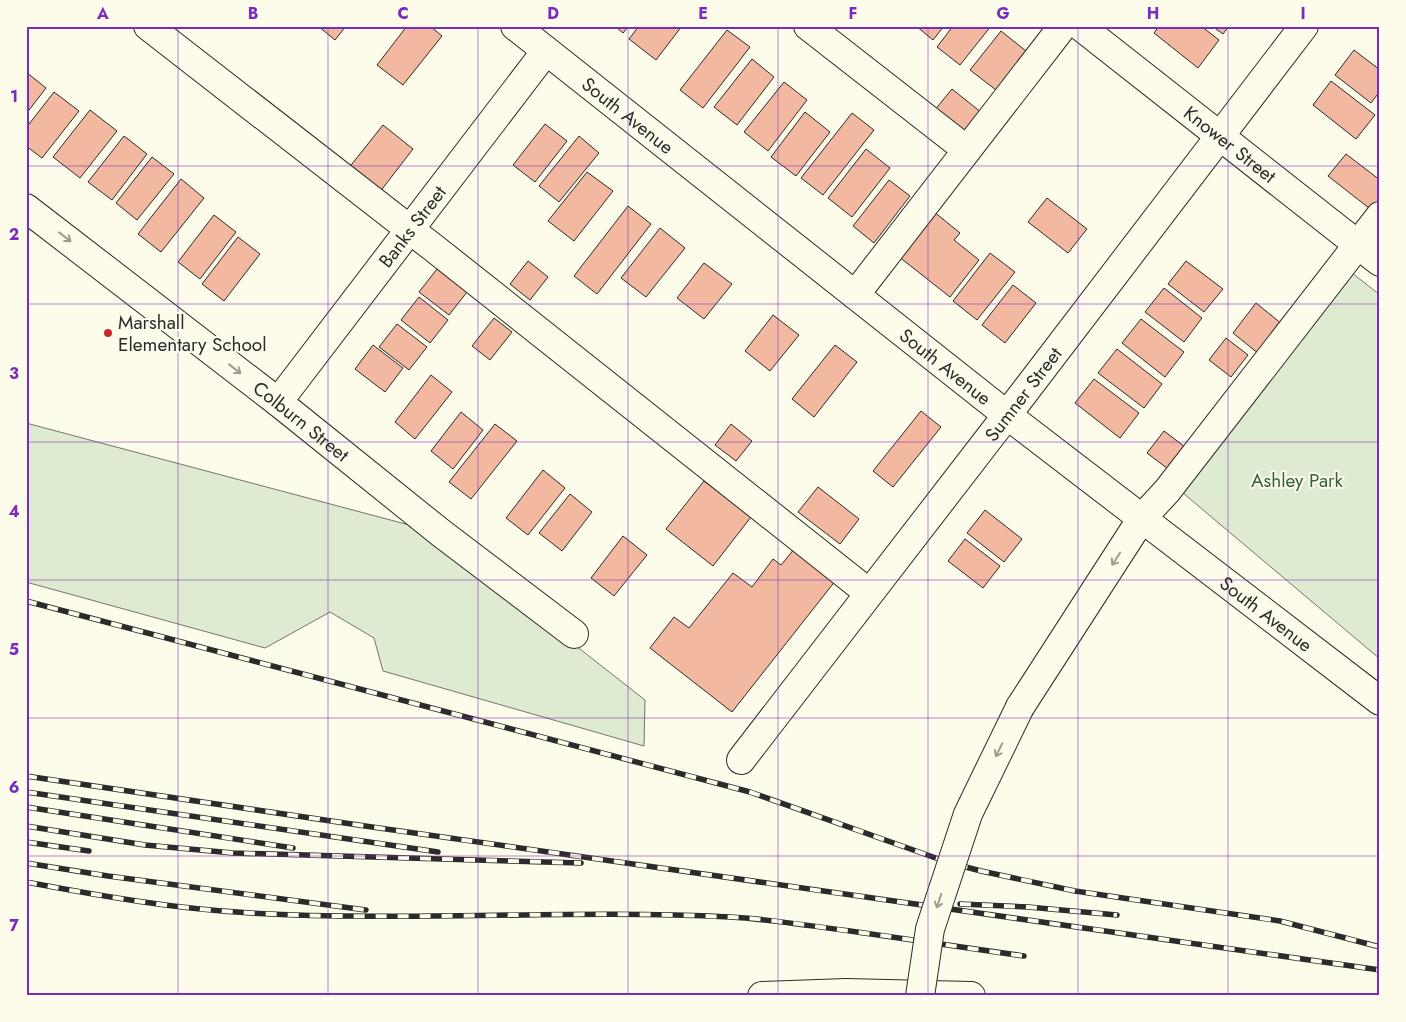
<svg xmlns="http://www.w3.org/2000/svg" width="1406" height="1022" viewBox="0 0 1406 1022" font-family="Jost,sans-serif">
<rect width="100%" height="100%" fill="#fdfbea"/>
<g fill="#deebd1" stroke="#74746e">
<path d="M1352,273L1380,295V659L1183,493Z"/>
<path d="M26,423L428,530L645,700L644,746L383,671L374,638L330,612L265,648L26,582Z"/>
</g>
<g fill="#f2b8a0" stroke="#2b2b2b">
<path d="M318,26H346L335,40Z"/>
<path d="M407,26H430L442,36L403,85L377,65Z"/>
<path d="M615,26H629L623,33Z"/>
<path d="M639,26H682L656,60L629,39Z"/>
<path d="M916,26H944L933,40Z"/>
<path d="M953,26H991L960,65L937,47Z"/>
<path d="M1159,26H1201L1219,40L1198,68L1154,33Z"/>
<path d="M1212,26H1229L1223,34Z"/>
<path d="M727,30L750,47L703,108L680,90Z"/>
<path d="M1001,31L1026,51L996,90L970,70Z"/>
<path d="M1354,50L1380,70V91L1371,103L1335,75Z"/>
<path d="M752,59L774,77L737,125L714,107Z"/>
<path d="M26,72L46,88L26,114Z"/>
<path d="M1331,81L1375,115L1356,139L1313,105Z"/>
<path d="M784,82L807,100L768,151L744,132Z"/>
<path d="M952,89L982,113L965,135L934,111Z"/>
<path d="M54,92L79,111L42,158L26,146V128Z"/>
<path d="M90,110L117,131L80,178L53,157Z"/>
<path d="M805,112L830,132L796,176L771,157Z"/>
<path d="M852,113L874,130L823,195L801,178Z"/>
<path d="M545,124L567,141L535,182L513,165Z"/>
<path d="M383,125L413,149L379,193L348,169Z"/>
<path d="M124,136L147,154L112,200L88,182Z"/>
<path d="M579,136L599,153L559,202L539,186Z"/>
<path d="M866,149L890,168L852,217L828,198Z"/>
<path d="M1346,154L1380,180V204L1374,212L1328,176Z"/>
<path d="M152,157L174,174L137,220L116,203Z"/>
<path d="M587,172L613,191L574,241L548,221Z"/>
<path d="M181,179L204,198L161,252L138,234Z"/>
<path d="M889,180L910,196L874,243L853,226Z"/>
<path d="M1047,198L1087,229L1068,253L1028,222Z"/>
<path d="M628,206L651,224L597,294L574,276Z"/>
<path d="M933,211L960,233L954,240L979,260L950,297L898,256Z"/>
<path d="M214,215L236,232L200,279L178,262Z"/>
<path d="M660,228L685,248L646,297L621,278Z"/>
<path d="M238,237L260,254L224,301L202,284Z"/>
<path d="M990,253L1015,272L977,320L953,301Z"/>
<path d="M528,261L548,277L530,300L510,284Z"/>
<path d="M1186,261L1223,289L1204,312L1168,284Z"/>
<path d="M704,263L732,284L704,319L677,298Z"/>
<path d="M437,269L467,292L449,315L419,292Z"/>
<path d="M1013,285L1036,303L1005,343L982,325Z"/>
<path d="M1164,288L1202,318L1184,342L1145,312Z"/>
<path d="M419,297L448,320L430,343L401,320Z"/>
<path d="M1256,303L1282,324L1259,354L1233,333Z"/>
<path d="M773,315L799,335L770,371L745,351Z"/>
<path d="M494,318L512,332L490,360L472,346Z"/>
<path d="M1141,319L1184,352L1165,377L1122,343Z"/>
<path d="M397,324L427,347L409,370L379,347Z"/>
<path d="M1226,338L1248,355L1231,377L1209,360Z"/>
<path d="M373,345L403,368L385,392L355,369Z"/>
<path d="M835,345L857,362L814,417L792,399Z"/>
<path d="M1117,349L1162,384L1144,408L1098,373Z"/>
<path d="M431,375L452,392L415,439L395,422Z"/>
<path d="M1094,379L1139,413L1120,438L1075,403Z"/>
<path d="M921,411L941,427L893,487L873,471Z"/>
<path d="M461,412L483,430L453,469L431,451Z"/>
<path d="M495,424L517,441L471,499L449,482Z"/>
<path d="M731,424L752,441L736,461L715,445Z"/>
<path d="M1164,431L1189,450L1172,472L1147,453Z"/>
<path d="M543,470L565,488L528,535L506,518Z"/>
<path d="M704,481L751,517L713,566L666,529Z"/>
<path d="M818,487L859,519L840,544L798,512Z"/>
<path d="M570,494L592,512L562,551L539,533Z"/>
<path d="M985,510L1022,539L1004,562L967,533Z"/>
<path d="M623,536L647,555L614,596L591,578Z"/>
<path d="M965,539L1000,566L983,588L948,561Z"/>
<path d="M795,548L836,580L732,712L650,648L674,617L689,628L733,573L752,587L773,559L781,565Z"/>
</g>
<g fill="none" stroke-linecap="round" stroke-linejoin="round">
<g stroke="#2b2b2b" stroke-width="30">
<g id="minor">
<path d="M148,26L435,249L869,593"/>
<path id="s1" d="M515,26L1007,415L1380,701"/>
<path d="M808,26L967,150"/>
<path id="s2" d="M1080,26L1380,262"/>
<path id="s3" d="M26,208L278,402L441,533L574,634"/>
<path d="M855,295L1063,26"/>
<path id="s4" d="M278,402L546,51"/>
<path d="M1142,518L1167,491L1380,216"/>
<path id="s5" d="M741,760L1007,415L1304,26"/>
<path d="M762,996L846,993L971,996"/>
</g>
</g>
<g stroke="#2b2b2b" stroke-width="30">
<path id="highway" d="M1020,707L1142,518"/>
</g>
<use href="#minor" stroke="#fdfbea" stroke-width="28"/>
<use href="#highway" stroke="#fdfbea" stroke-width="28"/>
<g stroke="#2b2b2b" stroke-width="5.5">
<g id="rail">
<path d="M26,601L750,792L947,862L981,871L1075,891L1280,921L1380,947"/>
<path d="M26,776L372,827L1380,970"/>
<path d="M26,792L438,852"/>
<path d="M26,807L293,848"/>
<path d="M26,826L145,845L233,853L581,863"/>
<path d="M26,842L89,851"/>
<path d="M26,863L108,876L366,910"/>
<path d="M26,882C101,896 175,909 251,913C410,922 570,909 730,917C770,919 810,926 850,931C908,939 966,948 1024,956"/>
<path d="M960,904L1028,907L1117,915"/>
</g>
</g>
<use href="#rail" stroke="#fdfbea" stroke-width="4" stroke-dasharray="11" stroke-linecap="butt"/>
<g stroke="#2b2b2b" stroke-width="30" stroke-linecap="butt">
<path id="highway-bridge" d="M920,996L930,929L968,814L1020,707"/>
</g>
<use href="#highway-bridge" stroke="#fdfbea" stroke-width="28"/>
</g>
<defs><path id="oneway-shaft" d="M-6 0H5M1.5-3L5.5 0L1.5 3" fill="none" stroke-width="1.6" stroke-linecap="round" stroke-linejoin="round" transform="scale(1.25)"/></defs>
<g stroke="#9e9d94">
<use href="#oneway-shaft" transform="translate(65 237) rotate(38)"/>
<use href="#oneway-shaft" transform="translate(235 369) rotate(38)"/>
<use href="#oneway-shaft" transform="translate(1116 559) rotate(123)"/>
<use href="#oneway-shaft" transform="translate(999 750) rotate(116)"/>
<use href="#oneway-shaft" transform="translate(939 901) rotate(108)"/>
</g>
<path fill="none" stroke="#7b2cbf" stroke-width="1" stroke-opacity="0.55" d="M178,26V996M328,26V996M478,26V996M628,26V996M778,26V996M928,26V996M1078,26V996M1228,26V996M26,166H1380M26,304H1380M26,442H1380M26,580H1380M26,718H1380M26,856H1380"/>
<circle fill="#c62828" stroke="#fdfbea" stroke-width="2" cx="108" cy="333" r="5"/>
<g text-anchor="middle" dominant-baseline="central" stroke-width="4" stroke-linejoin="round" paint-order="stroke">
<g font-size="19" fill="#2b2b2b" stroke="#fdfbea">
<text stroke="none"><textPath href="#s1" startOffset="144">South Avenue</textPath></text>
<text stroke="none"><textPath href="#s2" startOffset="191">Knower Street</textPath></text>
<text stroke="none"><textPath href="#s4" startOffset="221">Banks Street</textPath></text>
<text stroke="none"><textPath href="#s1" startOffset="549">South Avenue</textPath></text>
<text stroke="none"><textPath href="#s5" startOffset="462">Sumner Street</textPath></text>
<text stroke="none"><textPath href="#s3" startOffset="348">Colburn Street</textPath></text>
<text stroke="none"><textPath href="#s1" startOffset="954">South Avenue</textPath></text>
</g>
<g font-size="19" fill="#2b2b2b" stroke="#fdfbea" text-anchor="start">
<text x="118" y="322">Marshall<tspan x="118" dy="22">Elementary School</tspan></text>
</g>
<g font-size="19" fill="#34623c" stroke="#fdfbea">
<text x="1297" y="480">Ashley Park</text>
</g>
</g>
<rect width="1406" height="1022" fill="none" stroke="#fdfbea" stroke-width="55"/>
<rect x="28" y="28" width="1350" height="966" fill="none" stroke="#7b2cbf" stroke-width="2"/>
<g font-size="16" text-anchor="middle" font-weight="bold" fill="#7b2cbf">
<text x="103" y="19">A</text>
<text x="253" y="19">B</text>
<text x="403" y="19">C</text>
<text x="553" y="19">D</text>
<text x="703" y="19">E</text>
<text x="853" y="19">F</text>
<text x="1003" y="19">G</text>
<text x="1153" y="19">H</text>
<text x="1303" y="19">I</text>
<text x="14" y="102">1</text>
<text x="14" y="240">2</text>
<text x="14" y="379">3</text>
<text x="14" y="517">4</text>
<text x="14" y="655">5</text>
<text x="14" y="793">6</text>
<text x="14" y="931">7</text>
</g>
</svg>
